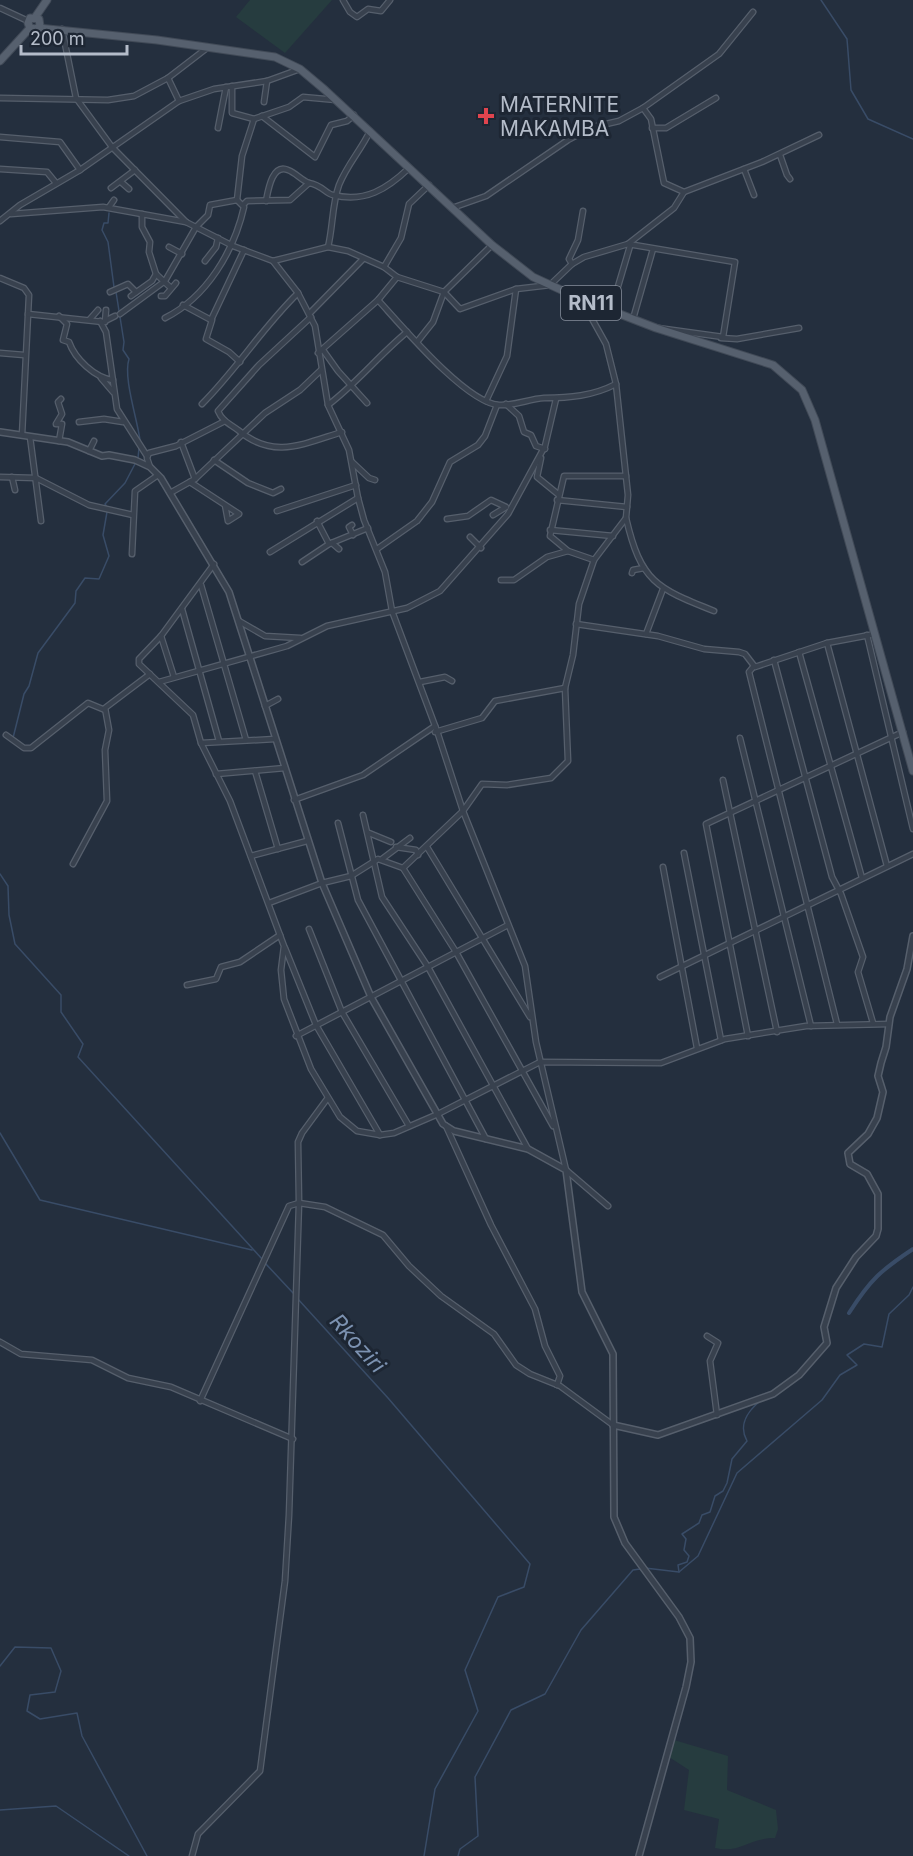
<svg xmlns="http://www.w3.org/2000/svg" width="913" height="1856" viewBox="0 0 913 1856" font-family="Inter,sans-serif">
<rect width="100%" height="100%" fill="#242f3e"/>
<g fill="#263c3f">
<path d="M250,0H332L285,53L236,17Z"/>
<path d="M674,1740L728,1756L727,1790L776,1810L778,1829L775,1838C748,1838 740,1854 715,1848L719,1819L684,1810L689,1770L669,1757Z"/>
</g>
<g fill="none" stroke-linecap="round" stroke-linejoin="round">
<g stroke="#394c67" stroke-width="1.5">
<path d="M821,0L847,39L851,90L868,119L913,139"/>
<path d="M109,213L108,223H104L102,230L108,242L114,287"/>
<path d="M116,292L124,342L123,350L129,359C123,377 137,418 140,440"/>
<path d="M138,458L139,448"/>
<path d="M107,507L105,504L125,483L136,462"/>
<path d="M13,738L24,694L29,686L38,653L75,603L76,591L85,578L99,579L109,556L103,535L107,512"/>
<path d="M0,874L8,886L9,915L15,944L61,995V1012L83,1044L78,1057L262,1259"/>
<path d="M0,1133L40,1200L252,1250"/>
<path d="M265,1263L294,1294"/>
<path d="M297,1298L388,1398L530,1564L524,1587L498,1597L465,1670L478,1711L435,1789L424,1856"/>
<path d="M645,1568L679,1572L698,1556L737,1473L822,1400L840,1375L857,1365L847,1355L864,1344L882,1347L889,1314L909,1295L913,1287"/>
<path d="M679,1572L678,1565L687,1562L689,1556L684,1550L686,1539L682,1534L699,1523L702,1515L710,1512L715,1496L723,1491L727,1483L732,1459L747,1441C738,1425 747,1412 760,1401"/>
<path d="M0,1666L15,1647L51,1648L61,1671L55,1692L30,1695L27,1711L40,1719L77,1713L82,1736L147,1856"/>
<path d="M0,1810L56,1806L129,1856"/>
<path d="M458,1856L460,1849L478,1836L475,1777L511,1710L545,1694L581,1630L633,1570L640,1569"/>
</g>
<path stroke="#394c67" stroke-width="4" d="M849,1313C870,1280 881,1270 913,1249"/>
<g stroke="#565f6c" stroke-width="7">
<g id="minor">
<path d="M343,0L350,12L357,17L368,9L381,11L390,0"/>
<path d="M0,8L28,21"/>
<path d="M62,29L76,98L112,147L186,222L233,246L273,261L328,247L348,251L384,267L397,277L444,292L460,309L516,289L550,285L572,264L584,257L628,244L674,208L684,192L762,162L819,135"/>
<path d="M168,78L179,101"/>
<path d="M232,86V113L254,119"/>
<path d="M0,98L108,100L134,96L168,78L207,48"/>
<path d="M264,102L267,81"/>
<path d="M643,108L651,119L664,183L684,192"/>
<path d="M262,116L315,157L331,125L347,121L354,115"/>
<path d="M218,128L226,87"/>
<path d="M652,128H666L716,98"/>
<path d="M0,137L60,142L80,170"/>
<path d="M780,155L787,175L790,179"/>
<path d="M0,169L47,172L56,183"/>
<path d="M744,169L754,195"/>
<path d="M121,182L129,189"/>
<path d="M111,188L135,170"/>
<path d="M237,200L242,156L254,119L289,107L303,97L336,100"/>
<path d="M266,201C268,191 272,163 288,170C296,173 301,180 309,183"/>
<path d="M243,205L247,201L290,200L309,183C322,185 326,194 333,195C365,203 387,189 409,168"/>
<path d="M109,207L114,200"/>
<path d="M452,208L486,196L568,140L593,127L619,121L643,108L719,54L753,12"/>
<path d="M11,214L103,207L186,222"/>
<path d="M142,214V227L150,242L149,252L156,274L171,288"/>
<path d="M0,221L20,205L80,170L179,101L214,89L267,81L300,69"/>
<path d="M628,244L735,262L723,337L658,328"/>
<path d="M169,247L182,254"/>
<path d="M328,247C333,227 332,204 339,185C347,165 361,150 370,131"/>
<path d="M205,261L216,247L218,238"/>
<path d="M273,261L298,293L315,326L328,405L349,450L358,498L364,520L385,572L392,611L437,731L463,811L525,966L536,1042L566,1170L608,1206"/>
<path d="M572,264L569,259L578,240L583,211"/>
<path d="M384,267L401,238L409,204L429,185"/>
<path d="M0,278L24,288L29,295L22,435"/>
<path d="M110,292L128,284L136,292"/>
<path d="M131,296L152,281L156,274"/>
<path d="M161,296H165L176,283"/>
<path d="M378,300C401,325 466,403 499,405C514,406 529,399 544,398C569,398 593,396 616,384"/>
<path d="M183,305L211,320L244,250"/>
<path d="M611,310L630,246"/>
<path d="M310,313L363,259"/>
<path d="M28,314L103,322L115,316"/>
<path d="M120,314L165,281L196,227L208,215L210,205L237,200L244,207C234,251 207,297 165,318"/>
<path d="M59,316L67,324L63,340L69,342C75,359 95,378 113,380"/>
<path d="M311,317L259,365L218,411C222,421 230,424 238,430C273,460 303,444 342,432"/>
<path d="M90,319L98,310"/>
<path d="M633,319L653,249"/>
<path d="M212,320L206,339L229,352L240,362"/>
<path d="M100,321L106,332L117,409L147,456"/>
<path d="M105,322L106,310"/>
<path d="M721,338L737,339L799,328"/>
<path d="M417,342L433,322L444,292L492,245"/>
<path d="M323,350L338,371L367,403"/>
<path d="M0,353L24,355"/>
<path d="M318,353L378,300L397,277"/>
<path d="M101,378L113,392"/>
<path d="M486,401L507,356L516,289"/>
<path d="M202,404C237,369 263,327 298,293"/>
<path d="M506,404L519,416L524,432L531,435L536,446L545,449"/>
<path d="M328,405C357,383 379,355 407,332"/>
<path d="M79,422L104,419L123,422"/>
<path d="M30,437L41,521"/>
<path d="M59,441L62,424H56L62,414L58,402L61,399"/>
<path d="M181,442L195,479"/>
<path d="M89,451L94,441"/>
<path d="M541,458L537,477L559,495"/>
<path d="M214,460L248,483L273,493L281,489"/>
<path d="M352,462L369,478L375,480"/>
<path d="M150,467L147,458L149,453L176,446L225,421"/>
<path d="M0,477L36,478L89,505L133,515"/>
<path d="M12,477L15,490"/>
<path d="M190,482L239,514L228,521L225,505"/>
<path d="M170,493L195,479L265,413L300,390L321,370"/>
<path d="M557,500L627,507"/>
<path d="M277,511L356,485"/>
<path d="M493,515L506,507"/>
<path d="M626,518C641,582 656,588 714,611"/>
<path d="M447,519L468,516L491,500L504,506"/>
<path d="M317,521L329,544"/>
<path d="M352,525L349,527L353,535"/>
<path d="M550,530L613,536"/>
<path d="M470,537L481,548"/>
<path d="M332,543L339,549"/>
<path d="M377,549L417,521L432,502L450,462L478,445L485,436L497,405"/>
<path d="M270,552L358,498"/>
<path d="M132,554L135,491L158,475"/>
<path d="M594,560L568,551L550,536L564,476H626"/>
<path d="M302,562L329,544L368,528"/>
<path d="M214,564L161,636L139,659V664L193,715L201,743L230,801L284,946L281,970L284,999L311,1069L340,1117L357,1131L380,1135L394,1133L438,1114L540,1062L661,1063L725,1039L806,1026L889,1024"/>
<path d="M632,573L633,570L644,568"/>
<path d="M501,580H514L547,557L568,551"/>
<path d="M201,585L246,740"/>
<path d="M182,609L219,741"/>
<path d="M239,621L265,636L300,638"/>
<path d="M576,624L658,636L704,649L739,652L745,654L755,667L827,643"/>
<path d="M646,634L663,589"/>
<path d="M875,634L827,643L887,866"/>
<path d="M867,635L913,829"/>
<path d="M161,636L174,677"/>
<path d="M799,652L862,878"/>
<path d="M774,660L832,877L841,894L863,957L858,972L873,1023"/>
<path d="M754,666L749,672L837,1024"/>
<path d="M159,682L287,646L327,626L407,608L440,591L508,514L545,446L556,399"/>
<path d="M420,682L445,677L452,681"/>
<path d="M265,706L278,699"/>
<path d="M435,732L482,718L495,701L565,688"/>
<path d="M6,735L24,748H31L88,703L105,710"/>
<path d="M740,738L811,1026"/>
<path d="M201,743L275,739"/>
<path d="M255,771L278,849"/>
<path d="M216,774L285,768"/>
<path d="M723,780L777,1032"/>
<path d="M294,800L363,775L435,726"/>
<path d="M363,815L382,897L428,967L528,1149"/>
<path d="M338,823L358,900L486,1139"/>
<path d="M369,833L391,842"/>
<path d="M396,847L416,850L418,855"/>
<path d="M427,847L530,1017"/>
<path d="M684,853L721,1040"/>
<path d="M251,856L307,841"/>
<path d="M382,859L410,838"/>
<path d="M73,864L107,801L105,750L109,730L105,708L150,674"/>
<path d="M663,867L697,1048"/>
<path d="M403,868L463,811L482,784L507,785L551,778L568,761L565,688L573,655L579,604L594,560L626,518L628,495L616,384L606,344L581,299"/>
<path d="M269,903L322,883L351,876L378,859L403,868L456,952L553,1126"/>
<path d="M309,929L342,1012L409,1126"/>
<path d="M285,948L316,1025L380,1135"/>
<path d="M660,977L913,854"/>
<path d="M187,985L216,979L221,967L240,962L280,935"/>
<path d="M296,1036L508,925"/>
<path d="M748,1036L706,824L903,732"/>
<path d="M446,1126L491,1225L535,1309L545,1346L560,1376L557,1385"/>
<path d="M707,1336L718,1343L710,1361L717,1415"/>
<path d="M0,1342L21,1354L92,1360L128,1378L171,1387L293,1439"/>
<path d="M200,1401L289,1206L299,1203L325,1207L383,1235L409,1266L441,1296L494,1334L516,1365L530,1374L560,1386L613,1425"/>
<path d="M192,1856L198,1834L260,1771L285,1581L289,1515L299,1203L298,1142L302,1133L327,1099"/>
</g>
</g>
<g stroke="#565f6c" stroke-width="8">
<g id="tertiary">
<path d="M0,432L68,442L102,456L109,455L135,460L150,467L161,478L229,592L322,883L371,997L443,1124L454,1131L528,1149L566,1170L582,1292L613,1354L614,1517L625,1543L679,1617L690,1638L691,1662L686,1687L639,1856"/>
<path d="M613,1425L658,1435L773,1394L799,1375L827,1343L824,1327L836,1288L856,1257L876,1236L878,1229V1194L867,1174L850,1164L848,1153L868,1134L877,1118L883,1092L878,1076L881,1063L886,1047L890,1017L907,969L913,936"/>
</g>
</g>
<g stroke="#414a57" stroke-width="9">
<g id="primary">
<path d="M36,16L47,0"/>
<path d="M38,28L157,40L275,57L300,69L325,90L492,245L533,277L581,299L656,328L773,365L802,390L815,420L913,771"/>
<path d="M0,61L30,28L36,29L40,26L39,19L30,18L28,23L30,28"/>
</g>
</g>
<use href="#minor" stroke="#38414e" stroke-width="4.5"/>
<use href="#tertiary" stroke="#38414e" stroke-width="5"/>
<use href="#primary" stroke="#56606e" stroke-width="7"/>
</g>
<path fill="#e0444e" stroke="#1d2633" stroke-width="2" d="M483 107h6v6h6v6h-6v6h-6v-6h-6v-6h6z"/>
<g text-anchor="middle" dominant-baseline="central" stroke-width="6" stroke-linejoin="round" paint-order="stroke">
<rect fill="#1d2633" stroke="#878f9c" stroke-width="1.5" x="561" y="286" width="60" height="34" rx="4.5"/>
<g font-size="20" font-weight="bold" fill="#b4bcc9">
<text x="591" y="303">RN11</text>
</g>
<g font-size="21" fill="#b4bcc9" stroke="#1d2633" text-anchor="start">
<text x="500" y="104">MATERNITE<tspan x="500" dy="24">MAKAMBA</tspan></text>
</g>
<g font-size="22" font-style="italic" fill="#7c92b1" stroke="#1d2633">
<text transform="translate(358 1343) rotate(48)">Rkoziri</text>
</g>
</g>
<path d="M21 45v9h106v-9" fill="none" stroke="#b4bcc9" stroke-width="3"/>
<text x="30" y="45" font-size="18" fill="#b4bcc9" stroke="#1d2633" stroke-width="4.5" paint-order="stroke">200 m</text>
</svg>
